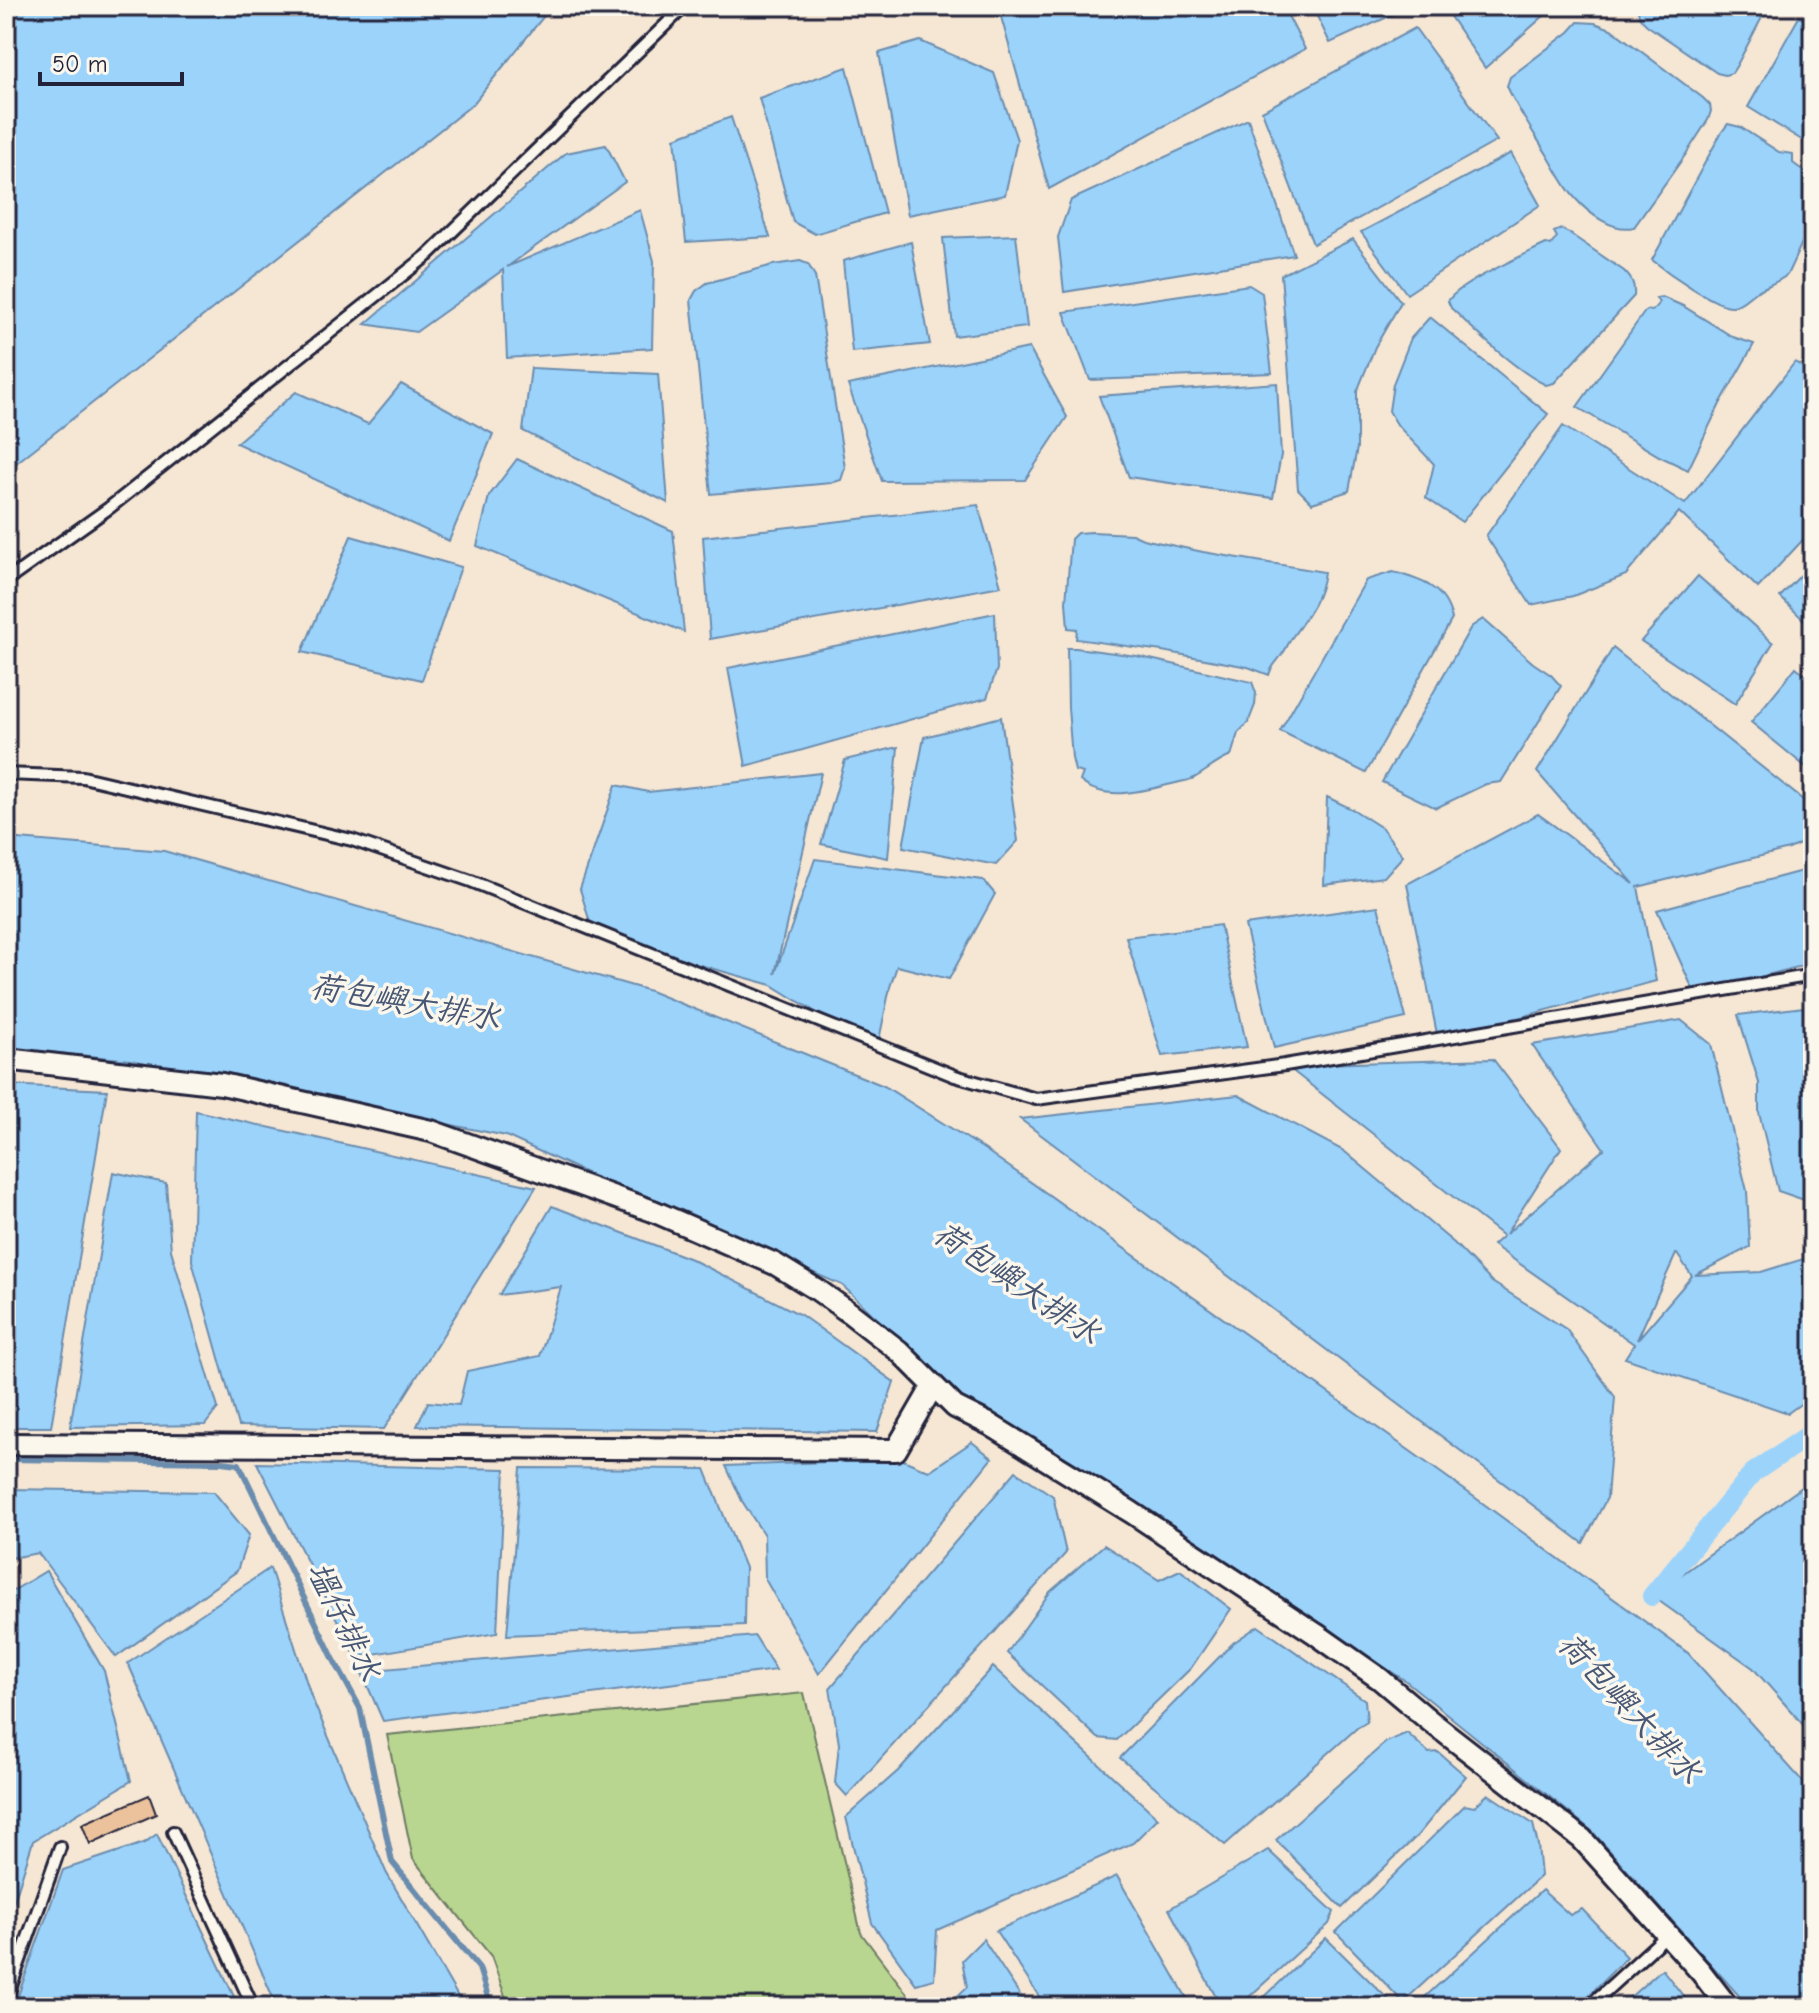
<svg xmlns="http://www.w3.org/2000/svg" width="1819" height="2013" viewBox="0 0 1819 2013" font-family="'Comic Neue','LXGW WenKai TC',sans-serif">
<rect width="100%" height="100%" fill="#f6e7d4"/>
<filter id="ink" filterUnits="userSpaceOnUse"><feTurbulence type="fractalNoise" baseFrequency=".0125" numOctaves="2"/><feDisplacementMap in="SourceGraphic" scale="16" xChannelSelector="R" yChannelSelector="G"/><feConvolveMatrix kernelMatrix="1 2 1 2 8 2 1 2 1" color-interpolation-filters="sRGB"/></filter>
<g filter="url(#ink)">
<path fill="#b8d68f" stroke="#6d7c65" stroke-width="2" d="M804,1693L861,1933L917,2007H509L491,1956L413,1859L387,1735Z"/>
<g fill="#9cd3fb" stroke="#6b8cae" stroke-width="2" fill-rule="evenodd">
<path d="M6,6H552L473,104L6,471Z"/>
<path d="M998,6H1283L1305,49L1049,189Z"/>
<path d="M1312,6H1412L1330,43Z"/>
<path d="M1443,6H1555L1485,68Z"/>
<path d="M1639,6H1768L1737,65L1732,73L1725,75L1717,73L1648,26C1642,21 1636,15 1639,6Z"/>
<path d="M1799,17L1813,23V147L1748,107Z"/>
<path d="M1578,22L1595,23L1611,29L1703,98L1710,105L1711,111L1708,120L1686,154L1634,227C1613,232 1589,214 1575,198C1564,186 1557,171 1548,156C1534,133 1518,111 1507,86L1510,77L1569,32Z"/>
<path d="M1415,28L1497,141L1313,244L1262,111Z"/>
<path d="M920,41L994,73L1017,140L1005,195L908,215L879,53Z"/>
<path d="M847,67L885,213L815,234L793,222L759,98Z"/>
<path d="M731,117L770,237L686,242L675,138Z"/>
<path d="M1248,119L1294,255L1064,292L1058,237L1071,200Z"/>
<path d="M1728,124L1740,127L1779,152L1793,154V163L1813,178V219L1787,275C1777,283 1765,286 1754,293C1747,298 1741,305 1733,306C1717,308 1666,271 1652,260L1721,133Z"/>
<path d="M606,145L625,182L507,267L640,210L654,261L652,348L507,358L503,270L416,332L365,324L566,153Z"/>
<path d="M1511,153L1540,205L1407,294L1361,232Z"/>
<path d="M1561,229L1569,233L1624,271C1632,279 1635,284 1634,296L1554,383L1546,385C1513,369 1478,333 1451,308L1448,301C1459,283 1524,255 1546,244L1551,245L1557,237L1554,232Z"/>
<path d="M1016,235L1027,327L954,336L943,238Z"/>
<path d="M1353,239L1401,302L1375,347L1357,392V448L1349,491L1312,503L1298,489L1281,275Z"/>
<path d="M911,242L930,344L852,352L843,261Z"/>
<path d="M800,261L808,264L815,276L845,468L841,480L831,483L711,494L691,300L696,291L707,283L773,265Z"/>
<path d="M1249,285L1262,293L1272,373L1090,380L1064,312Z"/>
<path d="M1662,297L1683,306L1733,337L1754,344L1720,404L1688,470L1659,456L1577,407L1646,310L1652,311L1659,303L1656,298Z"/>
<path d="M1430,317L1548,414L1462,522L1426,498L1434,464L1398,426L1389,411L1393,384L1411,338Z"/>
<path d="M1029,348L1067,417L1025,480L882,481L848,385Z"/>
<path d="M1795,362L1813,374V529L1758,588L1679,512L1626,575L1573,596L1531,605L1486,536L1563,426L1685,504Z"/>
<path d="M531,368L658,374L668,503L523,431Z"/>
<path d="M1277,383L1281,455L1273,498L1129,477L1099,396Z"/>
<path d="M401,384L493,434L449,541L236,443L296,392L368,424Z"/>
<path d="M517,459L673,531L684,632L477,546L489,496Z"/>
<path d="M978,505L1001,586L710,639L703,537Z"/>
<path d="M1092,532L1132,534L1143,539L1203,552L1324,572C1321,598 1308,615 1293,636C1289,641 1287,648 1283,653C1278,661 1271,666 1269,675L1248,667L1162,651L1076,639L1077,629L1068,628L1066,602L1071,539L1077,533Z"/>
<path d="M351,536L461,567L422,680L302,652Z"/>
<path d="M1813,562V629L1780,597Z"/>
<path d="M1393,572C1422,580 1445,587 1452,619L1366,773L1280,731L1366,580Z"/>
<path d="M1698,576L1773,643L1735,704L1641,641Z"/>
<path d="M995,613L997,669L987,698L746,766L728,668Z"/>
<path d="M1483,619L1533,663L1551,675L1561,686L1501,782L1486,784L1436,808L1382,782L1471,627Z"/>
<path d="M1067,648H1076L1137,656L1252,682L1256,693L1255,705L1248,723L1238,733L1231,756C1216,762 1207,771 1194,778C1189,781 1182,781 1176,783C1147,790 1105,803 1080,781L1083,773L1075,771L1072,758L1068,708Z"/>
<path d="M1613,648L1813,808V838L1789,849L1638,887L1656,981L1438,1039L1407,884L1538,814L1634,884L1537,772Z"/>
<path d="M1796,667L1813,681V773L1751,722Z"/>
<path d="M1001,717L1018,841L996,865L903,847L924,737Z"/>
<path d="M898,747L888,858L821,844L845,760Z"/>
<path d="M821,773L775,974L815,859L983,880L995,894L949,979L897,966L890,987L877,1050L772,985L594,936L580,889L616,785L648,792Z"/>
<path d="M1327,797L1354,810L1382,828L1403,856L1384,877L1324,885Z"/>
<path d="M6,838L164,851L650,991L884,1086L984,1149L1444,1475L1688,1653L1813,1793V2007H1749L1592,1831L1406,1681L960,1397L842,1285L651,1203L506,1136L131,1060L6,1048Z"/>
<path d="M1813,868V963L1695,994L1657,910Z"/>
<path d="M1378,906L1406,1018L1274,1048L1245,925Z"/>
<path d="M1220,925L1247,1047L1162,1056L1126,937Z"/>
<path d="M1813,1006V1203L1778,1191L1759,1113V1083L1738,1015Z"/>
<path d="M1681,1020L1711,1044L1747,1191L1750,1247L1695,1275L1761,1272L1813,1256V1395L1788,1413L1625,1358L1634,1344L1493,1245L1503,1236L1285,1065L1493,1059L1561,1148L1506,1234L1604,1149L1532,1045ZM1677,1254L1692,1276L1637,1340L1676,1254Z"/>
<path d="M6,1085L107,1090L51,1427H6Z"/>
<path d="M1238,1095L1344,1151L1454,1243L1492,1282L1566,1329L1615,1397L1607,1498L1583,1543L1020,1119Z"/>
<path d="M196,1111L536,1187L384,1429L238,1426L192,1261Z"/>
<path d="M113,1172L166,1183L171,1250L218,1408L205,1425L70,1427Z"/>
<path d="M552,1206L691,1259L801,1315L894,1382L877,1432L417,1426L428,1402L459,1405L467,1371L540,1356L561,1287L499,1295Z"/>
<path d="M972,1442L992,1458L819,1674L765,1579L764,1535L742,1501L726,1466L901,1459L929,1471Z"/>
<path d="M257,1463L505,1469L497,1633L356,1657Z"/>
<path d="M521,1468L705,1469L745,1568L744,1625L507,1635Z"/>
<path d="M1016,1471L1053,1496L1066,1553L847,1796L835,1783L839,1744L830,1688Z"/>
<path d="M1813,1479V1736L1753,1668L1652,1596Z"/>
<path d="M6,1489L214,1492L249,1535L237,1571L116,1657L38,1553L6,1559Z"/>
<path d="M1104,1545L1159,1580L1180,1570L1231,1609L1191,1668L1117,1740L1098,1738L1007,1653L1050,1592Z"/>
<path d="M270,1568L311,1696L386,1872L464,2007H277L128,1663Z"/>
<path d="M46,1571L104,1671L131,1781L33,1841L6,1927V1595Z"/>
<path d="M1258,1626L1365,1700L1367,1722L1357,1728L1225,1845L1120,1758L1233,1643Z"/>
<path d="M755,1636L776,1670L383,1721L361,1671Z"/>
<path d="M993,1667L1158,1818L1133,1843L937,1930L934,1979L916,1984L872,1923L846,1817L898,1771Z"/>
<path d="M1407,1733L1429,1753L1438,1752L1466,1776L1418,1835L1342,1908L1276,1840L1386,1742Z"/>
<path d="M1488,1794L1533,1824L1538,1845L1541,1876L1403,2002L1336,1932L1465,1805L1474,1807Z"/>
<path d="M157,1834L239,2007H14L63,1870L144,1843Z"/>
<path d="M1268,1850L1334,1912L1329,1924L1238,2007H1226L1217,1999L1169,1909Z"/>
<path d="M1117,1876L1192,2007H1046L996,1931Z"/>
<path d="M1542,1890L1570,1915L1582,1909L1627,1957L1577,2007H1414Z"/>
<path d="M1326,1938L1393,2004L1392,2007H1254Z"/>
<path d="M983,1939L1028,2007H946L967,1987L962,1960Z"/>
<path d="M1662,1969L1692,2007H1619Z"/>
</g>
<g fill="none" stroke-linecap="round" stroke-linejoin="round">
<path stroke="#6b8cae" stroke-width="6" d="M6,1459L222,1462L239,1464L334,1660L360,1708L392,1862L479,1968L491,2007"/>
<path stroke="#9cd3fb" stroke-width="20" d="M1652,1596L1753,1473L1813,1432"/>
</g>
<path fill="#ebc29b" stroke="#22223b" stroke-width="2" d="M149,1795L156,1814L90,1844L82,1824Z"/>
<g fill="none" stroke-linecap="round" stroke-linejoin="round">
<g stroke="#22223b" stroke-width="16">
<g id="lane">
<path d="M6,581L109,508L428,255L685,6"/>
<path d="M6,774L83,777L352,840L471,881L955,1076L1036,1099L1285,1065L1813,975"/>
<path d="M173,1832L253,2007"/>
<path d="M6,2000L60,1847"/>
<path d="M1588,2007L1668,1934"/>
</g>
</g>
<g stroke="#22223b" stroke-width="26">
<g id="street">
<path d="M6,1059L222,1084L431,1131L653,1211L775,1264L819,1291L850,1313L899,1351L955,1407L989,1424L1131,1512L1316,1634L1380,1679L1430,1721L1582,1839L1701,1972L1728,2007"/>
<path d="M6,1444L896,1450L933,1386"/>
</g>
</g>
<use href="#lane" stroke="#fbf7ec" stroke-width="10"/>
<use href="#street" stroke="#fbf7ec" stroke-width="20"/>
</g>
</g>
<g text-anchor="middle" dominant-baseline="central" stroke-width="7" stroke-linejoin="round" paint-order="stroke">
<g font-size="32" font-style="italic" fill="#475775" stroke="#fbf7ec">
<text transform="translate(405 1002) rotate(10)">荷包嶼大排水</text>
<text transform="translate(1017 1283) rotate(34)">荷包嶼大排水</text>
<text transform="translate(344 1621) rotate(64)">塭仔排水</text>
<text transform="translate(1630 1708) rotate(47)">荷包嶼大排水</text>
</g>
</g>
<rect width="1819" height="2013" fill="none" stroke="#fbf7ec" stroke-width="32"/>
<rect x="16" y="16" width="1787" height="1981" fill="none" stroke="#22223b" stroke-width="3" filter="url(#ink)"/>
<path d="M40 72v12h142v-12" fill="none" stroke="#22223b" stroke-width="4"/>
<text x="52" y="72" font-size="24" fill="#22223b" stroke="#fbf7ec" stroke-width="6" paint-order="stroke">50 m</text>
</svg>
